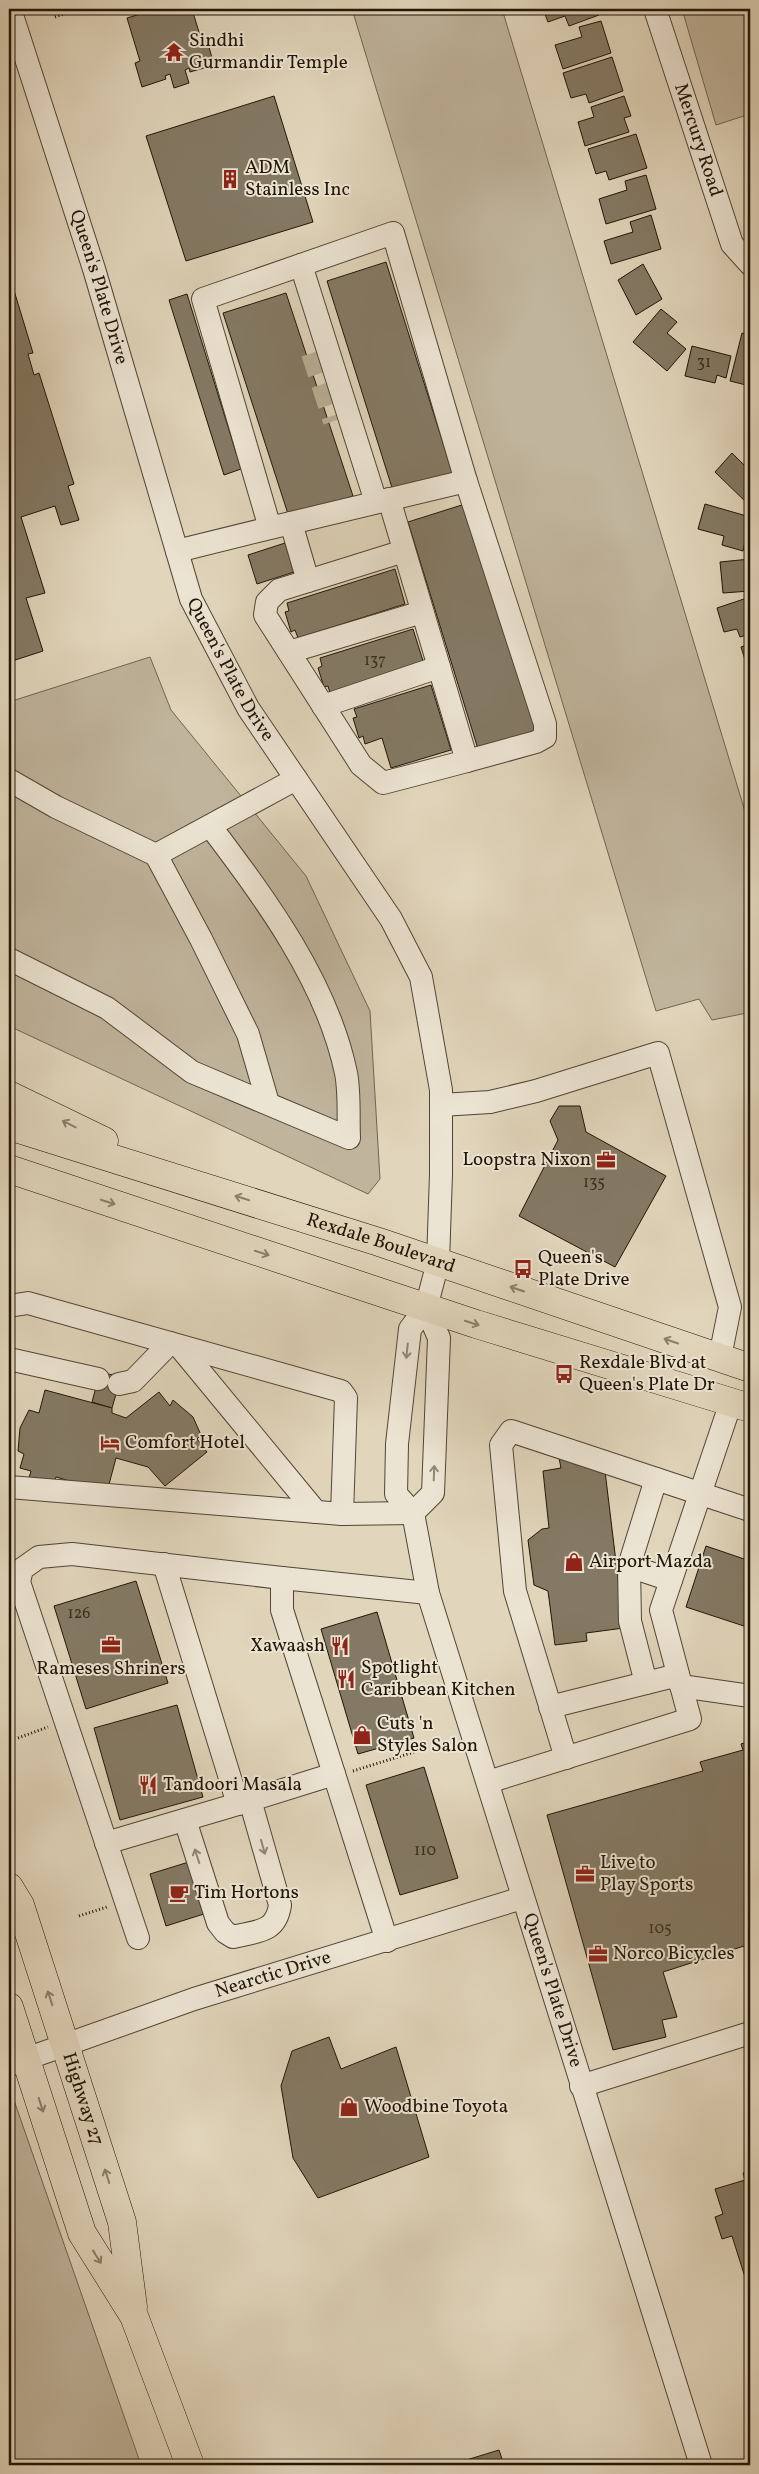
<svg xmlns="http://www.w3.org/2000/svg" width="759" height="2474" viewBox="0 0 759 2474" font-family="Vollkorn,serif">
<rect width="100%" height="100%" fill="#e1d5bb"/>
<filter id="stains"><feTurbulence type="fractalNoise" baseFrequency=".004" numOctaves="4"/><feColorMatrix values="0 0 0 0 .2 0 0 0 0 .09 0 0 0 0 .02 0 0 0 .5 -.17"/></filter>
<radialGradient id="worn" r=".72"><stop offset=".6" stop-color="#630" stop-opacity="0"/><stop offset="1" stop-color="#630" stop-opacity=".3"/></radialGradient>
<g fill="#c0b49c" stroke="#706451">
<path d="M352,9H502L750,828V1024L747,1013L712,1020L699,999L656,1011Z"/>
<path d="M682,9H750V114L716,125Z"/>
<path d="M150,657L171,710L306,876L370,1011L380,1179L368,1194L9,1026V702Z"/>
<path d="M9,2086L141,2465H9Z"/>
</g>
<g fill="#847964" stroke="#201506">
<path d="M157,9H192L202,42L207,40L214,65L190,72L189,68L185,70L189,83L174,88L170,74L165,76L166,79L142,87L135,63L140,61L127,18Z"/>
<path d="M543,9H597L599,15L569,26L565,16L548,22Z"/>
<path d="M601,21L611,53L563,69L555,45L582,37L579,27Z"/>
<path d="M612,57L623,91L589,103L586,94L571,98L563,73Z"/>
<path d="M274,96L313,222L186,261L146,136Z"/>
<path d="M624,96L631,116L624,118L629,132L585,146L578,122L594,117L591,107Z"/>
<path d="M636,134L647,168L609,180L606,171L596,174L588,149Z"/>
<path d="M750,161V178L746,162Z"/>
<path d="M646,175L656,209L606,224L599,199L627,190L625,181Z"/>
<path d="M651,215L661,249L611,264L604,241L633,232L630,222Z"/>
<path d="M386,262L453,475L394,494L327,281Z"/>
<path d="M643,264L662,299L636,315L618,280Z"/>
<path d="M9,274L33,353L28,354L34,375L39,373L74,484L68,486L79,520L61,525L55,506L21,517L45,593L26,598L43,651L9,662Z"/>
<path d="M286,293L353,496L289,517L223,313Z"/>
<path d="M187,294L241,469L224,475L169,300Z"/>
<path d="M661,309L677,322L667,333L686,349L667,371L633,342Z"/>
<path d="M742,333L750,335V386L730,381Z"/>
<path d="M692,346L731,356L726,378L717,375L715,383L685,376Z"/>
<path d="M732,453L750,471L749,505L715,472Z"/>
<path d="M465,504L536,731L478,749L408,522Z"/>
<path d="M705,504L750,517L743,551L722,545L724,536L698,529Z"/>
<path d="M285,543L294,572L257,584L248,555Z"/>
<path d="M750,559V591L723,593L720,562Z"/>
<path d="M395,569L405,604L298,638L295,630L291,632L285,612L289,611L287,603Z"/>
<path d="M750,597V634L740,637L737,629L724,632L717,608Z"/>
<path d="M413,629L424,664L330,693L328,686L324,687L318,668L322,666L320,658Z"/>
<path d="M750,644V671L749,672L741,647Z"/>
<path d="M431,685L451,750L391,768L382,738L365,744L363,736L359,738L353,718L357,717L354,709Z"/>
<path d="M559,1106H580L586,1132L666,1176L615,1267L519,1216L558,1140L550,1121Z"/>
<path d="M100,1372L121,1377L112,1408L92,1402Z"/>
<path d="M45,1390L112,1408V1413L126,1418L159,1392L170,1406L173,1400L193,1417L201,1435L197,1439L207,1452L165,1486L148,1467L116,1458L107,1492L56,1477L53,1485L29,1478L31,1471L20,1468L24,1454L18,1451L20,1428L29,1410L39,1413Z"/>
<path d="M559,1458L605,1471L624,1628L586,1633L587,1641L555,1645L548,1591L534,1585L528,1540L542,1529L549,1528L543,1471L561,1468Z"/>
<path d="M706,1546L750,1561V1628L686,1607Z"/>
<path d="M136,1581L168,1683L86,1709L54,1606Z"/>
<path d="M377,1612L414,1738L358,1754L321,1629Z"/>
<path d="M177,1705L203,1797L120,1820L94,1728Z"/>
<path d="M750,1741V1966L744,1946L663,1972L677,2017L662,2020L666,2037L613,2050L547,1815L703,1771L700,1762L743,1750L741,1744Z"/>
<path d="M424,1767L458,1878L400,1895L366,1785Z"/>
<path d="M192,1861L207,1913L166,1926L150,1874Z"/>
<path d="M329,2037L341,2069L396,2047L429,2157L318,2198L293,2158L281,2086L292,2051Z"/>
<path d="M750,2171V2293L732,2236L722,2239L715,2217L723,2214L715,2189L745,2180L743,2173Z"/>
<path d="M499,2450L504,2465H450Z"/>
</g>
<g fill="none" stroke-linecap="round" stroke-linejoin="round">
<path stroke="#baaf97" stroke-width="22" stroke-dasharray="22 11" stroke-linecap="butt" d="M312,353L334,421"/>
<g stroke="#504533" stroke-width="24">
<g id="minor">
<path id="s1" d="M10,9L94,269L191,599L248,708L391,919L421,977L441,1090V1174L438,1262L426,1308L410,1329L397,1444L396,1494L413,1513L428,1593L701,2465"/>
<path id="s2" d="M655,9L732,244L750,264"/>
<path d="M301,265L376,502"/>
<path d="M466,481L545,724V737L536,742L467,761"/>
<path d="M389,499L467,761L383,783L361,765L265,615L267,602L279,590L404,551"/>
<path d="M291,523L308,581"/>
<path d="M177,551L270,528L466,481L393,233L203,299L270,528"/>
<path d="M289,652L422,612"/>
<path d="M323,706L439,667"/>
<path d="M9,780L56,807L156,855L296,779"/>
<path d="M156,855L201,939L248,1034L268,1103"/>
<path d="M9,959L107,1008L192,1072L349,1138C348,1117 350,1093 346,1073C327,982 266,900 211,827"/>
<path d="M441,1105L490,1102L536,1091L658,1053L730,1307L720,1357"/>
<path d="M9,1306L28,1303L341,1391L346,1398L342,1514"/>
<path d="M179,1346L316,1512"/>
<path d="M9,1359L98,1379"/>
<path d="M119,1384L133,1381L170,1343"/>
<path d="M656,1479L629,1566L671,1580"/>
<path d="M9,1487L342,1514L413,1513"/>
<path d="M413,1513L433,1493L439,1338L426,1308"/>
<path d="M164,1564L238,1804L334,1774"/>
<path d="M629,1566L630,1621L646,1683"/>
<path d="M681,1686L750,1696"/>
<path d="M550,1707L678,1675"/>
<path d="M566,1758L515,1591L501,1445L511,1431L750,1510"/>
<path d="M488,1782L690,1719L661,1610L731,1402"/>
<path d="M185,1820L218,1923L225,1932L233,1937C257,1931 276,1933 280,1905L250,1800"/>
<path d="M106,1843L238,1804"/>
<path d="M138,1938L19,1582L22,1569L39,1557L72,1554L282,1578"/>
<path d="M387,1941L282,1610V1578L428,1593"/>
<path id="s3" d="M9,2065L194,1999L522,1898"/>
<path d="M581,2086L750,2033"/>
</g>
</g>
<g stroke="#201506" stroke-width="29">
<g id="major">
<path d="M9,1095L104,1141"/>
<path id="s4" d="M9,1126L379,1242L750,1368"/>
<path d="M9,1169L476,1324L750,1408"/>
<path id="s5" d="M9,1887L20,1905L122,2222L133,2307"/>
<path d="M9,2007L82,2233L134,2316L190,2465"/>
</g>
</g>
<g stroke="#201506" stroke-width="3" stroke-dasharray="1 2.5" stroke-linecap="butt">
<path d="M55,17L80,9"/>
<path d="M18,1738L48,1727"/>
<path d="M353,1771L414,1752"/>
<path d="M79,1916L107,1907"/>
</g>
<use href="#minor" stroke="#ece4d3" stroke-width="22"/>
<use href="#major" stroke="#e1d5bb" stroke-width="28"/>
</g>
<defs><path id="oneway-shaft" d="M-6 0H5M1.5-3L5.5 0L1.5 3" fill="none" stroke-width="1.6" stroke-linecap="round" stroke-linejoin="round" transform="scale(1.25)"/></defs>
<g stroke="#8a7f6a">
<use href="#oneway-shaft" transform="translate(69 1124) rotate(-153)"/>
<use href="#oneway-shaft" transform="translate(242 1198) rotate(-162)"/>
<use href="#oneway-shaft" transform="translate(108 1202) rotate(18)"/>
<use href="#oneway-shaft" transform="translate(262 1253) rotate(18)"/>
<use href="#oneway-shaft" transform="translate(517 1289) rotate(-161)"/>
<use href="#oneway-shaft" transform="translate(472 1323) rotate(18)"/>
<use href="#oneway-shaft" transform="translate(671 1341) rotate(-161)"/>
<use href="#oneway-shaft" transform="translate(50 1998) rotate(-108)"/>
<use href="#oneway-shaft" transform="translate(41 2105) rotate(72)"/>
<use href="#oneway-shaft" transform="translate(107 2176) rotate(-108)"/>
<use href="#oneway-shaft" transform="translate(97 2257) rotate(58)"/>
</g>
<g stroke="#908777">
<use href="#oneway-shaft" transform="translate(407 1351) rotate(96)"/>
<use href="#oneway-shaft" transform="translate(434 1473) rotate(-88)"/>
<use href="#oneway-shaft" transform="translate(263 1847) rotate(74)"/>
<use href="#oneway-shaft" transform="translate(197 1856) rotate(-108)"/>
</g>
<defs>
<g id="temple-bare" transform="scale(1.5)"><path d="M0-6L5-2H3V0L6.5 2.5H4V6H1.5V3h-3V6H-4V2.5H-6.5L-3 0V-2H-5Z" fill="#8f2418" stroke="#ece4d3" stroke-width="2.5" paint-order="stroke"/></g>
<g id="building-bare" transform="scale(1.5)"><path d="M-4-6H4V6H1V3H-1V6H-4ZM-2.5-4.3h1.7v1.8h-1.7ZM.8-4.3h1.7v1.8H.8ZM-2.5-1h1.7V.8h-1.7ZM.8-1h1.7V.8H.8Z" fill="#8f2418" stroke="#ece4d3" stroke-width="2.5" paint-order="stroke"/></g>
<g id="office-bare" transform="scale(1.5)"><path d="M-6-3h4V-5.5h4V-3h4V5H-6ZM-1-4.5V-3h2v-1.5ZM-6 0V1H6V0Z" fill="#8f2418" stroke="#ece4d3" stroke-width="2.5" paint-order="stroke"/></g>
<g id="bus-bare" transform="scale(1.5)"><path d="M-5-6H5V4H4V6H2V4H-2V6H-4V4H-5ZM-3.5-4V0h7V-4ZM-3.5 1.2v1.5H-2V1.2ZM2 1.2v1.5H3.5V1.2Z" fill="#8f2418" stroke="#ece4d3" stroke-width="2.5" paint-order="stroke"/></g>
<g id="hotel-bare" transform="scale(1.5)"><path d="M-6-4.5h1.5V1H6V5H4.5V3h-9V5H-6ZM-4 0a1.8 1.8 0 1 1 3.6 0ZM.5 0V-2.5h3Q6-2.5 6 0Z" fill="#8f2418" stroke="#ece4d3" stroke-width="2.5" paint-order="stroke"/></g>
<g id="shop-bare" transform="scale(1.5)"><path d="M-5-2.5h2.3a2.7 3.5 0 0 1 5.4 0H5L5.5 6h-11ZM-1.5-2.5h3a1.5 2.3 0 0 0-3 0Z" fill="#8f2418" stroke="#ece4d3" stroke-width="2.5" paint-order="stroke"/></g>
<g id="restaurant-bare" transform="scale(1.5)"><path d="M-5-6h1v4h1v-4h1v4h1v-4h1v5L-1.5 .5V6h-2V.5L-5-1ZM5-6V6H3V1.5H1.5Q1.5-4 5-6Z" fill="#8f2418" stroke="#ece4d3" stroke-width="2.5" paint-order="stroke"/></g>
<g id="cafe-bare" transform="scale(1.5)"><path d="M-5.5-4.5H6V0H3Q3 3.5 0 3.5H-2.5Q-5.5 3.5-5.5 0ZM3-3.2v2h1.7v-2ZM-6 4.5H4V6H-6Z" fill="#8f2418" stroke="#ece4d3" stroke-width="2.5" paint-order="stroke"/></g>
</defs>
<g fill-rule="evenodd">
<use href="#temple-bare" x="174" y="52"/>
<use href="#building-bare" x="230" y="179"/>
<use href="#office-bare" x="606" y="1160"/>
<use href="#bus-bare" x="523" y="1269"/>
<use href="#bus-bare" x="564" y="1374"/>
<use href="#hotel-bare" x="110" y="1443"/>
<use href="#shop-bare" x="574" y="1562"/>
<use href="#office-bare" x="111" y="1645"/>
<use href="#restaurant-bare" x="340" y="1646"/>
<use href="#restaurant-bare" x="346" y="1679"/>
<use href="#shop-bare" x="362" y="1735"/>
<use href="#restaurant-bare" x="148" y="1785"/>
<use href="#office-bare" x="585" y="1874"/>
<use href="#cafe-bare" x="179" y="1893"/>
<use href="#office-bare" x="598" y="1954"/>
<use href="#shop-bare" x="349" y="2107"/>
</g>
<g text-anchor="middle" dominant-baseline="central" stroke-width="4" stroke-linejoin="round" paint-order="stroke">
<g font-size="16" fill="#392e1e">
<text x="704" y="363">31</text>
<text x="375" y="661">137</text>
<text x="594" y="1183">135</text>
<text x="79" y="1614">126</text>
<text x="425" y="1851">110</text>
<text x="660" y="1929">105</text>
</g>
<g font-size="19" fill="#201506" stroke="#ece4d3" text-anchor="start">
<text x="189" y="41">Sindhi<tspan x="189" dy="22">Gurmandir Temple</tspan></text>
<text x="245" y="168">ADM<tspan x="245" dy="22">Stainless Inc</tspan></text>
<text x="591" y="1160" text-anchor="end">Loopstra Nixon</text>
<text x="538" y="1258">Queen's<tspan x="538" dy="22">Plate Drive</tspan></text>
<text x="579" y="1363">Rexdale Blvd at<tspan x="579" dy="22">Queen's Plate Dr</tspan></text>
<text x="125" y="1443">Comfort Hotel</text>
<text x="589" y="1562">Airport Mazda</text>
<text x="325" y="1646" text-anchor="end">Xawaash</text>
<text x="361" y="1668">Spotlight<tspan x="361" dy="22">Caribbean Kitchen</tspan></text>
<text x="111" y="1669" text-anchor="middle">Rameses Shriners</text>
<text x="377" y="1724">Cuts 'n<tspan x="377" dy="22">Styles Salon</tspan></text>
<text x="163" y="1785">Tandoori Masala</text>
<text x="600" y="1863">Live to<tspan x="600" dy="22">Play Sports</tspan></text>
<text x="194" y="1893">Tim Hortons</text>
<text x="613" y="1954">Norco Bicycles</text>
<text x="364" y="2107">Woodbine Toyota</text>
</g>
<g font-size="19" fill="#201506" stroke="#ece4d3">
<text stroke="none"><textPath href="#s2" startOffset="138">Mercury Road</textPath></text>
<text stroke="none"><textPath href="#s1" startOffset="292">Queen's Plate Drive</textPath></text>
<text stroke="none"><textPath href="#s1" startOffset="698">Queen's Plate Drive</textPath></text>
<text stroke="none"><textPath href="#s4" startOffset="390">Rexdale Boulevard</textPath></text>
<text stroke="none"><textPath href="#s3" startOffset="279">Nearctic Drive</textPath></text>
<text stroke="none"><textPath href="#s1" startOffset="2110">Queen's Plate Drive</textPath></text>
<text stroke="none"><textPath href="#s5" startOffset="225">Highway 27</textPath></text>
</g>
</g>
<rect width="759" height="2474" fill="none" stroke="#e1d5bb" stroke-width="30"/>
<rect x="10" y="10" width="739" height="2454" fill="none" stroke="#201506" stroke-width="2.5"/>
<rect x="15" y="15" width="729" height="2444" fill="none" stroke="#201506"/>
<rect width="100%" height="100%" filter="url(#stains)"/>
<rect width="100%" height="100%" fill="url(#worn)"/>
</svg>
